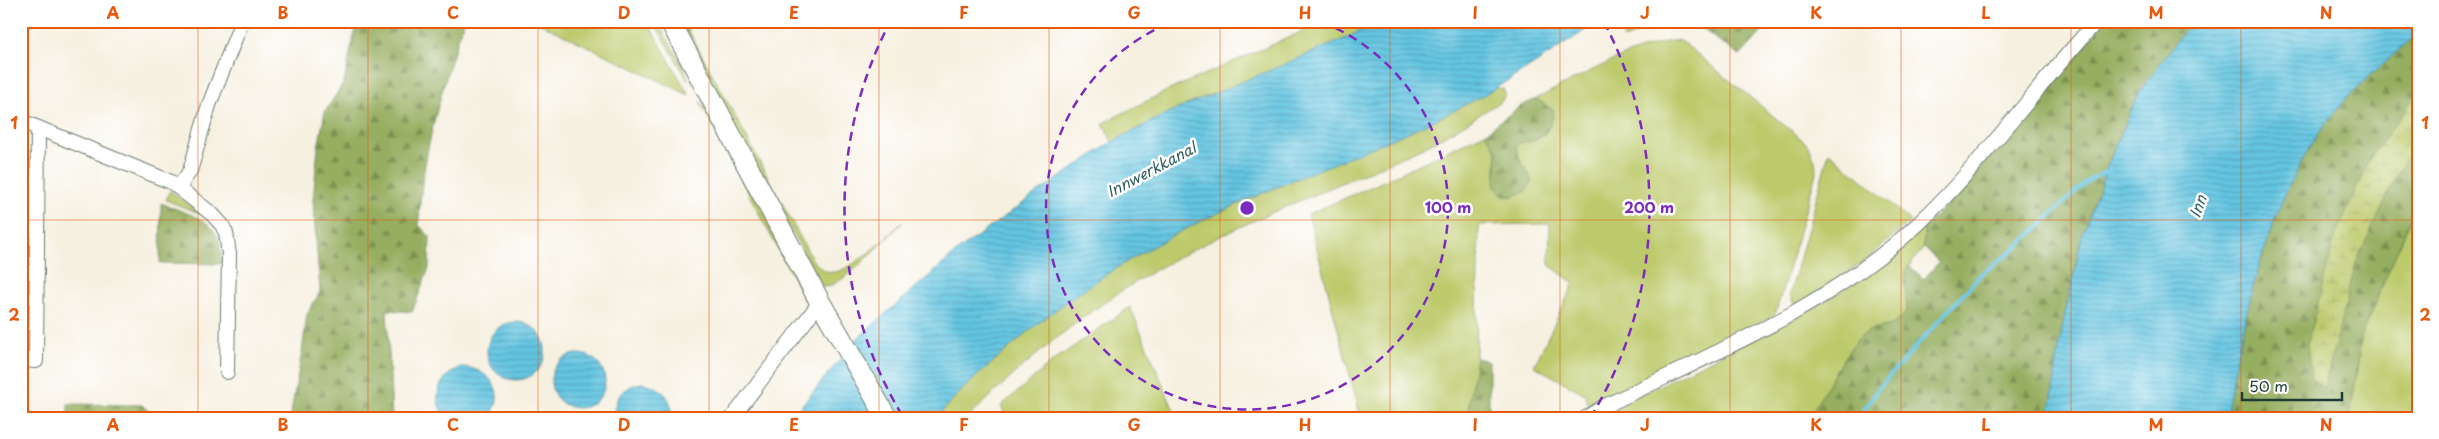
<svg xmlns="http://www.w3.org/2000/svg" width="2439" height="439" viewBox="0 0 2439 439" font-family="'Playpen Sans',sans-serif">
<defs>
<pattern id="forest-firs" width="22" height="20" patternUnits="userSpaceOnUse" patternTransform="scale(1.25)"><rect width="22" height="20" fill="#96ae60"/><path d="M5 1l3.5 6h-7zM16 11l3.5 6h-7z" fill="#7a8f50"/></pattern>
<pattern id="wetland-marsh" width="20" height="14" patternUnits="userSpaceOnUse" patternTransform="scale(1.25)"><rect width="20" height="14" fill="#bdca6c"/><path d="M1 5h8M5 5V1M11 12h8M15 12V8" fill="none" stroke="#a2ae5e"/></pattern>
<pattern id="water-rules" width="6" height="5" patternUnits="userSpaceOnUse" patternTransform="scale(1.25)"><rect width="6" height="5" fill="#64c5e2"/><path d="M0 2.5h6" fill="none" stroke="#52a1b8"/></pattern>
</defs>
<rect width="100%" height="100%" fill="#fff"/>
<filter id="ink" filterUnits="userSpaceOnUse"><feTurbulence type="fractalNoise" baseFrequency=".02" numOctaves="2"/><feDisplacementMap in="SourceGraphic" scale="10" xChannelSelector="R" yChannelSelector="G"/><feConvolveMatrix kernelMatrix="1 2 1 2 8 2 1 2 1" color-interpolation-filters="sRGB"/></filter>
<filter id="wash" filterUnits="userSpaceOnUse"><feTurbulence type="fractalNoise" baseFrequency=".0096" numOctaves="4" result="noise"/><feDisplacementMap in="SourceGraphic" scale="20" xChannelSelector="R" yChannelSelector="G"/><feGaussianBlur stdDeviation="1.12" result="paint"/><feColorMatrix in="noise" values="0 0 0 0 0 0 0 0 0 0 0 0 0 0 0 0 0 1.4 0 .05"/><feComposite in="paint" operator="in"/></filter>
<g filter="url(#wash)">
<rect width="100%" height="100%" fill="#f6f0e0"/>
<g fill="#bdca6c" stroke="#6e8450">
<path d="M535,21H647L689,95Z"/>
<path d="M653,21H657L684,67L688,80Z"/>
<path d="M673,21H682L689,31L812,259C817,265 822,271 831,272C849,275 889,234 903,222C887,237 844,287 823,287Z"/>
<path d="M1326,21H1378L1349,37L1168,113L1112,142L1103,123L1167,91Z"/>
<path d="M1642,21H1658L1628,38H1622Z"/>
<path d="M1680,40L1805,142C1813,152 1816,160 1816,173L1776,312L1770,318L1588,405L1585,394L1534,366L1574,283L1549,265L1550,224L1479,225L1476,358L1467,418H1361L1308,214L1373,186L1485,133L1497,151L1495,187L1509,197L1525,192L1530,176L1518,160L1516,146C1523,140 1526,143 1534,140C1547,135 1549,121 1553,110L1536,99C1574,80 1638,43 1680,40Z"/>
<path d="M1495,88L1503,89L1505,93L1502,101C1476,116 1450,134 1423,147C1343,185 1259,214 1181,256C1098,300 1035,352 968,418H937C957,392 983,370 1007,349C1058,305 1115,264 1175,234C1280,181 1392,144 1495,88Z"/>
<path d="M700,102L708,108L806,290L805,300Z"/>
<path d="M1829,152L1911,221L1867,259L1801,303H1793L1790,294Z"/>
<path d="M170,191L203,215L166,200Z"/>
<path d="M2418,202V418H2350L2362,333Z"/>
<path d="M1924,226V248C1897,277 1909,275 1907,311L1896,325L1867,332L1854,344L1809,418H1594L1799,316L1857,282Z"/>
<path d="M1130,307L1177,418H1006L1001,406L1053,361Z"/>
</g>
<g fill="url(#forest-firs)" stroke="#5a764a">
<path d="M357,21H464C443,85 420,158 419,225L430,237L429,268L412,312L387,310L392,418H290L302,352L307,314L320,292L313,200L318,147L325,112L344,82Z"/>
<path d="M1702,21H1772L1740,56L1698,26Z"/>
<path d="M2105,21H2192L2141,89L2114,149L2083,231L2062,328L2049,418H1809C1821,398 1849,341 1867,332C1887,321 1888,334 1907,311L1905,276L1908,265L1924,279L1939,262L1924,248V226L1944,208Z"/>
<path d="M2418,33V202L2362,333L2350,418H2226C2243,316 2270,184 2341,105C2364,79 2392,57 2418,33Z"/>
<path d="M1536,99L1553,110C1553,122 1548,135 1535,140C1526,143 1523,140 1516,146C1519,164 1528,168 1532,183C1523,194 1515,199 1501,195L1495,186L1497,151L1485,133L1519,107Z"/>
<path d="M161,203C195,217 224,220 222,264L160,263Z"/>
<path d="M1476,358L1489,361V418H1467Z"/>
<path d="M68,404L142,405L156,418H68Z"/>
</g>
<path fill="url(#wetland-marsh)" stroke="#6e8450" d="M2418,92V139L2397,175L2356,262L2324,388L2311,378L2307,344L2336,235L2370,158Z"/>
<g fill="url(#water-rules)" stroke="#42818b">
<path d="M1378,21H1599C1547,56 1495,92 1439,118C1352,159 1259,190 1174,235C1115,266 1057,305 1007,350C983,371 957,392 937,418H791L859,337L960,249L1037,193L1112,142L1168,113L1349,37Z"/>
<path d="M2192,21H2418V33C2392,57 2364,79 2341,105C2270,184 2243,316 2226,418H2049L2062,328L2083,231L2114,149L2141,89Z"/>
<circle cx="516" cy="351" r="29"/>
<circle cx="578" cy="381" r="27"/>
<path d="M463,367C491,369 509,395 488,418H446C429,398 440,374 463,367Z"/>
<path d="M642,383C659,385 675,398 671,418H614C613,398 623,386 642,383Z"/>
</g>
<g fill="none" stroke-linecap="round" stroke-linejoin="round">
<path stroke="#64c5e2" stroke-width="4" d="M1859,418L1877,390L1982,273L2015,249L2086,182L2105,172H2110"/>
</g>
</g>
<g filter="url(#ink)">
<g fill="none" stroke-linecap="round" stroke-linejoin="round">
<g stroke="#6a7c70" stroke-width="16">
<g id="minor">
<path d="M21,121L171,182L212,214L222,225L226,233L229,254L227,372"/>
<path d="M179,187L190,171L209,105L242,21"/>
<path d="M21,272H37"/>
<path d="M21,360L36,361L38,128"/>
<path d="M732,418L820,302"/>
<path d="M1586,418L1605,406C1713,353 1827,308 1917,225C1983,163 2035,88 2097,21"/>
</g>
</g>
<g stroke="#6a7c70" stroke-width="22">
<path id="secondary" d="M670,21L820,302L887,418"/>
</g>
<use href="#minor" stroke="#fff" stroke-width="14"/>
<use href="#secondary" stroke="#fff" stroke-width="20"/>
</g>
</g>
<path fill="none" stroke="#e8590c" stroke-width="1" stroke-opacity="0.55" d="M198,21V418M368,21V418M538,21V418M709,21V418M879,21V418M1049,21V418M1220,21V418M1390,21V418M1560,21V418M1730,21V418M1901,21V418M2071,21V418M2241,21V418M21,220H2418"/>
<g fill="none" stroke="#7b2cbf" stroke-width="2.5" stroke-dasharray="9 6">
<path d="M1322 22A201 201 0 1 1 1172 22"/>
<path d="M902 415A402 402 0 0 1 890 22M1604 22A402 402 0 0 1 1592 415"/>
</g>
<g text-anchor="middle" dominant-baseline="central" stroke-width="5" stroke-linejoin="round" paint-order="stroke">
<g font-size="15" font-style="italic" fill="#305f60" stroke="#fff">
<text transform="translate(1151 169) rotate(-28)">Innwerkkanal</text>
<text transform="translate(2197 206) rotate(-71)">Inn</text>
</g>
</g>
<circle cx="1247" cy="208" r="8" fill="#7b2cbf" stroke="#fff" stroke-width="2.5"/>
<g font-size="15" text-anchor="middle" font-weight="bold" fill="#7b2cbf" stroke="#fff" stroke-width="5" stroke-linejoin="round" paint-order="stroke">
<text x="1448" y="213">100 m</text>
<text x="1649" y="213">200 m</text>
</g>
<rect width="2439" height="439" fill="none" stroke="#fff" stroke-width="55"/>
<path d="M2242 392v8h100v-8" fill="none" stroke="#1f3d34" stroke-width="2.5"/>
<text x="2249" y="392" font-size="15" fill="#1f3d34" stroke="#ffffff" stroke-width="4" paint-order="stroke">50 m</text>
<rect x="28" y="28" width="2384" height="384" fill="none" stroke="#e8590c" stroke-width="2"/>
<g font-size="16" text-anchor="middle" font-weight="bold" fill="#e8590c">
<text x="113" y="19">A</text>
<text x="283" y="19">B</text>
<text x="453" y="19">C</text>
<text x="624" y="19">D</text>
<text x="794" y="19">E</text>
<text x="964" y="19">F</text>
<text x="1134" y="19">G</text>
<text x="1305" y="19">H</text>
<text x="1475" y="19">I</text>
<text x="1645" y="19">J</text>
<text x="1816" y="19">K</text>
<text x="1986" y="19">L</text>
<text x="2156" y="19">M</text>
<text x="2326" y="19">N</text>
<text x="14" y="129">1</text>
<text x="2425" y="129">1</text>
<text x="14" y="321">2</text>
<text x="2425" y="321">2</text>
<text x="113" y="431">A</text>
<text x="283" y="431">B</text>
<text x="453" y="431">C</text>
<text x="624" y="431">D</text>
<text x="794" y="431">E</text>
<text x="964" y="431">F</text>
<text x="1134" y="431">G</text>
<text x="1305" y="431">H</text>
<text x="1475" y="431">I</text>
<text x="1645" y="431">J</text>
<text x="1816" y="431">K</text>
<text x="1986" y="431">L</text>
<text x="2156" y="431">M</text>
<text x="2326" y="431">N</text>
</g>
</svg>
